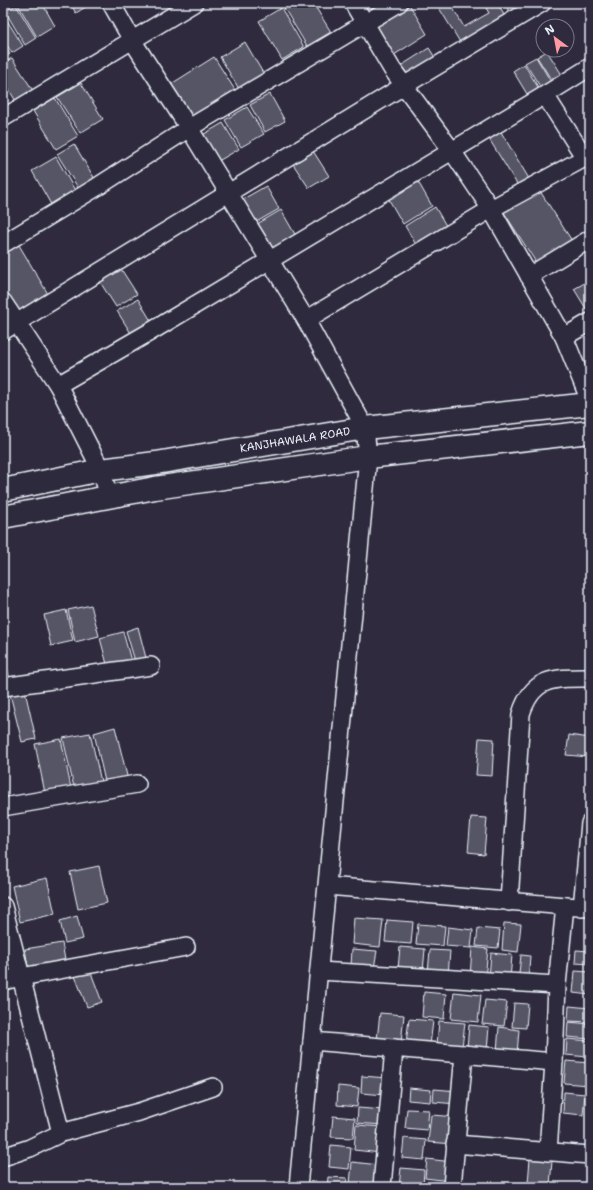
<svg xmlns="http://www.w3.org/2000/svg" width="593" height="1190" viewBox="0 0 593 1190" font-family="'Shantell Sans',sans-serif">
<rect width="100%" height="100%" fill="#2f2a3d"/>
<filter id="ink" filterUnits="userSpaceOnUse"><feTurbulence type="fractalNoise" baseFrequency=".025" numOctaves="2"/><feDisplacementMap in="SourceGraphic" scale="8" xChannelSelector="R" yChannelSelector="G"/><feConvolveMatrix kernelMatrix="1 2 1 2 8 2 1 2 1" color-interpolation-filters="sRGB"/></filter>
<g filter="url(#ink)">
<g fill="#575565" stroke="#e8f1f8">
<path d="M17,3H42L55,26L37,37Z"/>
<path d="M70,3H92L76,13Z"/>
<path d="M292,3H313L331,32L307,46L284,8Z"/>
<path d="M359,3H381L385,10L369,19Z"/>
<path d="M436,3H450L464,27L489,13L483,3H497L507,20L463,47Z"/>
<path d="M505,3H531L512,15Z"/>
<path d="M409,4L427,34L394,55L375,25Z"/>
<path d="M16,5L36,38L25,45L5,11Z"/>
<path d="M281,8L304,47L282,60L259,21Z"/>
<path d="M3,14L23,46L12,53L3,39Z"/>
<path d="M245,42L267,80L242,94L220,57Z"/>
<path d="M3,43L10,54L3,59Z"/>
<path d="M429,48L439,64L409,83L399,67Z"/>
<path d="M547,51L564,78L554,84L537,57Z"/>
<path d="M214,57L235,90L189,119L168,86Z"/>
<path d="M536,57L553,85L543,91L525,63Z"/>
<path d="M12,58L34,92L17,103L3,80V63Z"/>
<path d="M524,64L541,92L530,99L513,71Z"/>
<path d="M81,83L103,119L80,133L57,97Z"/>
<path d="M270,94L285,121L265,132L250,105Z"/>
<path d="M55,98L78,136L56,149L33,111Z"/>
<path d="M247,107L264,134L241,147L225,120Z"/>
<path d="M223,123L239,149L215,163L199,137Z"/>
<path d="M498,127L531,182L520,189L486,134Z"/>
<path d="M74,144L96,181L80,191L57,154Z"/>
<path d="M313,151L329,176L309,188L293,164Z"/>
<path d="M56,157L77,194L53,208L32,171Z"/>
<path d="M417,180L432,206L403,224L388,198Z"/>
<path d="M266,186L279,209L251,225L238,202Z"/>
<path d="M538,188L574,244L539,267L503,211Z"/>
<path d="M435,207L448,229L418,248L405,226Z"/>
<path d="M281,210L296,236L267,252L252,227Z"/>
<path d="M19,245L51,299L20,318L3,289V255Z"/>
<path d="M121,269L137,294L116,307L100,282Z"/>
<path d="M590,280V315L574,289Z"/>
<path d="M138,299L154,326L134,338L117,311Z"/>
<path d="M91,605L99,636L75,642L68,610Z"/>
<path d="M66,610L73,641L51,646L44,615Z"/>
<path d="M138,627L146,658L135,661L126,631Z"/>
<path d="M123,632L131,661L108,668L100,638Z"/>
<path d="M3,647L10,681L3,682Z"/>
<path d="M25,691L36,739L22,742L10,694Z"/>
<path d="M115,727L128,780L106,786L94,733Z"/>
<path d="M90,733L102,786L75,792L63,738Z"/>
<path d="M569,735L590,738L589,757L566,755Z"/>
<path d="M479,738L494,739L492,776L476,775Z"/>
<path d="M61,739L72,793L46,798L35,744Z"/>
<path d="M471,817L487,818L484,854L468,852Z"/>
<path d="M99,866L107,903L78,909L70,872Z"/>
<path d="M47,878L55,914L20,922L12,886Z"/>
<path d="M77,916L83,939L65,943L60,921Z"/>
<path d="M354,918L383,920L380,947L352,944Z"/>
<path d="M387,920L413,922L411,944L385,942Z"/>
<path d="M504,923L521,924L518,952L502,950Z"/>
<path d="M418,924L445,926L443,946L416,944Z"/>
<path d="M448,927L473,930L471,948L446,946Z"/>
<path d="M478,928L500,930L498,948L476,946Z"/>
<path d="M62,943L66,966L29,972L25,949Z"/>
<path d="M400,947L425,949L423,972L398,969Z"/>
<path d="M472,947L488,949L485,979L470,978Z"/>
<path d="M352,949L377,951L374,968L351,966Z"/>
<path d="M430,950L450,951L448,975L428,973Z"/>
<path d="M576,950L590,951V964L575,963Z"/>
<path d="M491,953L512,955L510,980L489,978Z"/>
<path d="M521,955L530,956L528,982H518Z"/>
<path d="M90,970L102,1002L87,1007L75,976Z"/>
<path d="M575,971L590,972V995L573,993Z"/>
<path d="M424,992L446,994L444,1019L422,1017Z"/>
<path d="M454,992L481,995L478,1022L451,1019Z"/>
<path d="M485,1000L507,1002L504,1026L482,1024Z"/>
<path d="M514,1003L528,1004L526,1028L512,1027Z"/>
<path d="M569,1006L590,1008V1022L568,1021Z"/>
<path d="M380,1013L404,1015L401,1043L377,1040Z"/>
<path d="M409,1019L433,1021L430,1045L406,1043Z"/>
<path d="M439,1021L465,1023L462,1047L437,1045Z"/>
<path d="M568,1022L590,1024V1039L567,1037Z"/>
<path d="M469,1025L489,1027L487,1050L467,1048Z"/>
<path d="M499,1027L519,1030L517,1054L497,1051Z"/>
<path d="M567,1039L590,1041L588,1057L566,1055Z"/>
<path d="M566,1061L590,1063L588,1085L564,1083Z"/>
<path d="M362,1076L387,1078L385,1095L361,1093Z"/>
<path d="M590,1080V1100L588,1099Z"/>
<path d="M338,1086L359,1088L357,1107L337,1105Z"/>
<path d="M409,1088L431,1090L430,1102L408,1100Z"/>
<path d="M434,1089L458,1091L457,1104L433,1102Z"/>
<path d="M564,1092L585,1094L583,1115L563,1113Z"/>
<path d="M358,1108L384,1110L383,1125L357,1123Z"/>
<path d="M407,1109L429,1110L427,1130L405,1128Z"/>
<path d="M431,1115L457,1117L454,1144L428,1142Z"/>
<path d="M333,1116L355,1118L353,1138L331,1137Z"/>
<path d="M356,1125L383,1127L381,1153L354,1150Z"/>
<path d="M404,1138L426,1140L424,1160L402,1158Z"/>
<path d="M331,1145L351,1147L349,1169L329,1167Z"/>
<path d="M427,1159L452,1162L450,1181L425,1178Z"/>
<path d="M530,1159L552,1161L550,1185L528,1183Z"/>
<path d="M352,1162L379,1165L377,1187L350,1184Z"/>
<path d="M401,1168L424,1170L423,1187H399Z"/>
<path d="M590,1168V1187H588Z"/>
<path d="M328,1177L347,1178L346,1187H327Z"/>
<path d="M426,1184L450,1186V1187H425Z"/>
</g>
<g fill="none" stroke-linecap="round" stroke-linejoin="round">
<g stroke="#e8f1f8" stroke-width="20">
<g id="street">
<path d="M111,3L132,40L189,128L306,320L365,428L368,457L298,1187"/>
<path d="M353,3L392,69L452,151L491,209L564,337L590,401"/>
<path d="M545,95L590,67"/>
<path d="M3,118L194,3"/>
<path d="M3,244L97,187L189,128L399,3"/>
<path d="M529,276L590,239"/>
<path d="M3,302L58,385L101,470L109,496"/>
<path d="M306,320L491,209L590,155"/>
<path d="M3,331L405,85L542,3"/>
<path d="M564,337L590,322"/>
<path d="M58,385L155,329L545,95L585,158"/>
<path d="M3,687L151,666"/>
<path d="M3,807L137,784"/>
<path d="M327,886L590,908"/>
<path d="M509,902L521,714C533,676 555,678 590,678"/>
<path d="M3,906L61,1133"/>
<path d="M582,908L590,823"/>
<path d="M319,971L557,985"/>
<path d="M3,981L21,977L186,947"/>
<path d="M312,1041L554,1062"/>
<path d="M455,1144L590,1155"/>
<path d="M548,1152L554,1062L557,985L565,906"/>
<path d="M3,1157L30,1148L61,1133L139,1112L213,1087"/>
<path d="M382,1187L394,1048"/>
<path d="M452,1187L464,1054"/>
</g>
</g>
<g stroke="#e8f1f8" stroke-width="25">
<g id="secondary">
<path d="M3,490L101,470L156,463L365,428L590,404"/>
<path d="M3,517L155,488L368,457L590,432"/>
</g>
</g>
<use href="#street" stroke="#2f2a3d" stroke-width="17"/>
<use href="#secondary" stroke="#2f2a3d" stroke-width="22"/>
</g>
</g>
<g text-anchor="middle" dominant-baseline="central" stroke-width="4" stroke-linejoin="round" paint-order="stroke">
<g font-size="11" fill="#e8f1f8" stroke="#2f2a3d">
<text transform="translate(295 440) rotate(-9)">KANJHAWALA ROAD</text>
</g>
</g>
<rect width="593" height="1190" fill="none" stroke="#2f2a3d" stroke-width="16"/>
<rect x="8" y="8" width="577" height="1174" fill="none" stroke="#e8f1f8" stroke-width="1.5" filter="url(#ink)"/>
<g transform="translate(555 38) rotate(328)"><circle r="19" fill="#2f2a3d" stroke="#797a88"/>
<path d="M0-3L7 15L0 10L-7 15Z" fill="#ff9aa2"/>
<text y="-6" font-size="11" font-weight="bold" text-anchor="middle" fill="#e8f1f8">N</text>
</g>
</svg>
